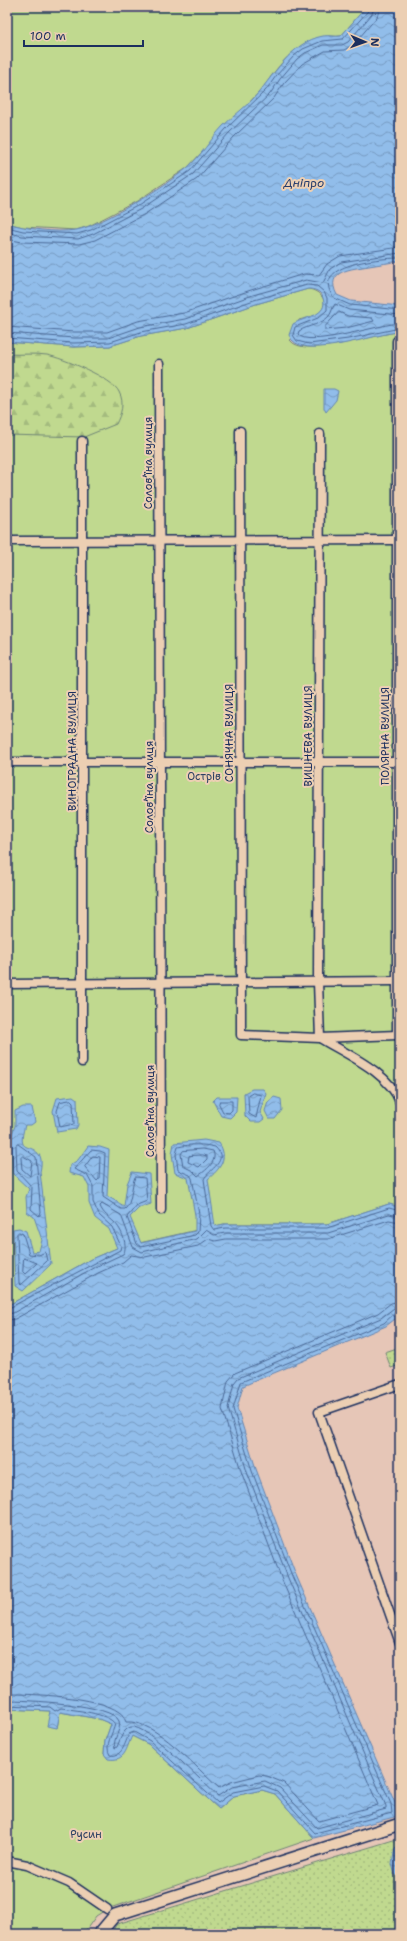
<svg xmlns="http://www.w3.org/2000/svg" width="407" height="1941" viewBox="0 0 407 1941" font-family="'Shantell Sans',sans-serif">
<defs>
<pattern id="forest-firs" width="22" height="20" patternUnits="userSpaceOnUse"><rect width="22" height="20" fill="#c0d98f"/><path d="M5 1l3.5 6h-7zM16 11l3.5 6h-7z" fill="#a4bb7e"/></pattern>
<pattern id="park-dots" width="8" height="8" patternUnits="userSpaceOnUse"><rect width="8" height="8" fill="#c0d98f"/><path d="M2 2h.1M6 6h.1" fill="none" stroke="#a4bb7e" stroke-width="1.8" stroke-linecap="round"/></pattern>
<pattern id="water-waves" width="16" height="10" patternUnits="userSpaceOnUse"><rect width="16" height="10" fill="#91bdea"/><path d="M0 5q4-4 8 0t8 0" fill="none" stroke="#769ac1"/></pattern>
</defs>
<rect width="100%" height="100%" fill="#e6c6b7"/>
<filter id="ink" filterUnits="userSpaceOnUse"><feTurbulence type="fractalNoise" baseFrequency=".025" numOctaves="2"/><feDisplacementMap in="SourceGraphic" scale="8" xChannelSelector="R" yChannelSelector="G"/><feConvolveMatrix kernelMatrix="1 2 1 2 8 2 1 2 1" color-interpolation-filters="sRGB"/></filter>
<g filter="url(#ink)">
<g fill="#c0d98f" stroke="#6e8476">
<path d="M7,7H366L341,36C335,37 328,35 322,37C296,42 277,67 263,88L187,168L137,201L89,226L76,230L23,227L7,223Z"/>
<path d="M308,289C319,290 331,302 320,312C315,317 306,318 299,320L290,340C303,360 380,332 400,332V1207L389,1204L327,1224H224L117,1248L91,1259L7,1306V342L73,347L110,346L141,336L187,328L256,304Z"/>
<path d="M7,1709L51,1711L57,1728L60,1712L99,1719L111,1724L105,1741L104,1754L132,1736L148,1744L219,1809L234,1796L262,1790L275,1794L314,1838L107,1909L96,1916L83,1934H7Z"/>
</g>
<path fill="url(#forest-firs)" stroke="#6e8476" d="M7,354C20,355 34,353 47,355C62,358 113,378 119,392C125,403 121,414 116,424L84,437L7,435Z"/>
<g fill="url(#park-dots)" stroke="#6e8476">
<path d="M400,1347V1365L391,1368L385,1352Z"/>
<path d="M400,1838V1934H110L117,1924Z"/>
</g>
<g fill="url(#water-waves)" stroke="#6284b2">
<path d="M366,7H400V261C390,263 379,264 369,266C352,269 324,270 337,295L351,301L400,306V332C378,332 299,364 289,335L293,324C304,317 329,316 323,298C321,291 314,289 308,289L256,304L187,328L141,336L110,346L73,347L7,342V223C28,229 54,233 76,230C101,226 167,185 187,168C201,156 210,140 223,126C232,117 243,109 252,100C273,78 290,42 323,36C329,35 335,37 341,36Z"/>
<path d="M324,389H334L338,391L336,400L326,412L324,408Z"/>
<path d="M252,1089H263L266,1093L260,1112L264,1119L260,1122H251L245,1116L244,1093Z"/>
<path d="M73,1096L77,1099L78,1125L76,1129L57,1132L53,1111L57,1098Z"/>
<path d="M217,1097H237L236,1112L230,1118L221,1116L213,1101Z"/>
<path d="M274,1097L281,1099L282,1110L275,1119H269L265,1111L268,1102Z"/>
<path d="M23,1107H32L35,1122L31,1125H25C16,1156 31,1141 40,1156C42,1161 41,1167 40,1172L51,1264L23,1291L15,1286L13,1229L19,1228L26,1231L32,1252L39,1251L42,1240L34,1217L27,1212L26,1197L29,1189L13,1174L11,1136L15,1126V1111Z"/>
<path d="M204,1140L219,1143C229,1158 220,1169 208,1179L215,1226L224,1224H327L389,1204L400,1207L399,1316L386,1326L243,1386L237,1408L256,1469L296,1575L395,1803L398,1816L314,1838L275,1794L262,1790L234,1796L219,1809L148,1744L132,1736C126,1748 126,1762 108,1759L104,1754L105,1741L111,1724L99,1719L60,1712L57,1728L47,1726L50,1711L7,1709V1306L91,1259L117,1248L109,1229L95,1218L89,1203V1187L84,1177L69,1173L70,1165L78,1160L88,1146L100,1147L109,1150L107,1196L124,1206L127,1184L132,1172L149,1174L151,1204L139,1208L130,1217L141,1243L195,1231V1215L188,1178L175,1173L172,1154L174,1143Z"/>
<path d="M400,1846V1876L395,1875L392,1864L395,1848Z"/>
</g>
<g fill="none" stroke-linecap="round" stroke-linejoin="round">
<g stroke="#4a6896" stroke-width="1">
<path d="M7,227L23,231L77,234L91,230L139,205L190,171L226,129L266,90L276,76L294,56L303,49L322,41L343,39L368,11L369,7"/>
<path d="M7,232L22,236L78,239L93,234L141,209L193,174L229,133L270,94L280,79L297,59L305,53L323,45H342L348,42L372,14L374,7"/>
<path d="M7,239L22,242L79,244L95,240L145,214L197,179L234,137L274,98L284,83L302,64L325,51L344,50L353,45L377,17L380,7"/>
<path d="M400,258C380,258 308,264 334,298L350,305L400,310"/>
<path d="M339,312L348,316L372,318L374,321L346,328L325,330V327Z"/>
<path d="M400,315L349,310L335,304C332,308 332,312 329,316C321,325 309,325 299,331L298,334C306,349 384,323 400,323"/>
<path d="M7,327L74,332H107L138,321L184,313L251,290L304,274L319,275L327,264L340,256L400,247"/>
<path d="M7,333L74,338H108L140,327L185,319L253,295L306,280L323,283L330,269L341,262L400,253"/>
<path d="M7,338L73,343L110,342L141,332L186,324L254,300L307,285L317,286L324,292L327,298V310L318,318L295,327L293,335L297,341L309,344L348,339L400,328"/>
<path d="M253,1093L261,1095L256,1118L249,1114L248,1096Z"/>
<path d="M71,1100L73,1102L74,1124L60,1127L57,1111L60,1102Z"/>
<path d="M220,1101H232V1110L229,1113L223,1112L219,1104Z"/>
<path d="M18,1144L36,1157L41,1213L39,1216L31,1209L32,1187L17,1171L16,1146Z"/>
<path d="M203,1149L213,1151C218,1162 205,1171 198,1176L193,1171L183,1166L181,1154L183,1151Z"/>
<path d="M203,1155L207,1156V1159L199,1167L188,1162L189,1156Z"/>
<path d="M23,1156L32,1161L30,1176L22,1169L21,1158Z"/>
<path d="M93,1156L100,1157L99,1179L97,1181L85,1167Z"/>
<path d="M19,1232L23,1234L29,1254L39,1255L45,1252L47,1261L21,1285L19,1283L17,1234Z"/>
<path d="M24,1258L37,1263L25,1274L23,1272Z"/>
<path d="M7,1309L120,1250L121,1246L112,1227L99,1215L93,1202V1186L87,1175L74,1169L91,1150L100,1151L105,1153L103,1197L121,1209H125C132,1204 131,1186 135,1177L145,1178L147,1201L137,1205L127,1217L137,1244L141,1247L195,1235L198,1232L199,1214L192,1178L190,1175L178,1170L176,1154L178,1147C191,1144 203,1144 215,1147C230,1161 209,1169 204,1179L211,1226L214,1230L225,1228H327L389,1208L400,1211"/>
<path d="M7,1314L13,1313L95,1267L123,1254C129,1246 121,1229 115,1223C109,1217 103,1214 100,1206L102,1204L121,1215L133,1247L142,1252L197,1239L206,1230L214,1235L225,1233H328L389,1214L400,1216"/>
<path d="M7,1320L15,1319L98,1273L123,1262L131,1255L145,1257L198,1246L208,1239L215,1241L226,1239H328L389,1220L400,1222"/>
<path d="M7,1694C34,1694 97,1696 119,1712C123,1714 124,1718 126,1722C155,1719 197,1769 219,1788L231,1782L259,1775L267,1776L284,1783L319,1821L378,1805L282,1580L242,1474L222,1409L228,1381L235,1373L378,1313L391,1303L400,1301"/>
<path d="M7,1700C25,1700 113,1704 119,1721C122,1730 112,1739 115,1748L117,1747C120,1740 123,1729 131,1727C147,1724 204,1784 218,1796L232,1787L265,1781L280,1788L317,1828L386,1809V1806L288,1578L247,1472L228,1408L234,1383L238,1378L381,1318L394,1308L400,1307"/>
<path d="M7,1705L50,1707L55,1711L61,1708C74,1710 108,1713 115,1724C113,1733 104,1746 110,1755C122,1758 125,1743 129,1734L134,1732L150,1741L218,1803L233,1792L264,1786L277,1791L315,1833L392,1813L391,1804L292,1576L252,1471L233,1409L241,1382L384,1323L396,1312H400"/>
</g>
<g stroke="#1b2f5e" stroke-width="11">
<g id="street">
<path d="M159,364L161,1210"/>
<path d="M240,431L241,1035L320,1038L397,1035"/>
<path d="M320,434L318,982L320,1038C346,1054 389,1072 400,1102"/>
<path d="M7,541L400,540"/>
<path d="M7,762H400"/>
<path d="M7,984L396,981"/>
<path d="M397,1035V341"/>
<path d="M82,1062V441"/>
<path d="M400,1384L319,1412L400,1643"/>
<path d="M7,1861L27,1865L69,1883L107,1909"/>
</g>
</g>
<g stroke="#1b2f5e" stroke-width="14">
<path id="secondary" d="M99,1934L115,1915L400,1824"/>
</g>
<use href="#street" stroke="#eccfb3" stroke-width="8"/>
<use href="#secondary" stroke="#eccfb3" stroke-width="11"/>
</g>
</g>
<g text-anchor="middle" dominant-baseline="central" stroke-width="4" stroke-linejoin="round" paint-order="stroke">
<g font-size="11" fill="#1b2f5e" stroke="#eccfb3">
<text transform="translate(148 463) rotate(-90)">Соловʼїна вулиця</text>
<text transform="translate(229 733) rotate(-90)">СОНЯЧНА ВУЛИЦЯ</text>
<text transform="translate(308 736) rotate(-90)">ВИШНЕВА ВУЛИЦЯ</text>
<text transform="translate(385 736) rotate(-90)">ПОЛЯРНА ВУЛИЦЯ</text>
<text transform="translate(72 751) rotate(-90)">ВИНОГРАДНА ВУЛИЦЯ</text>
<text transform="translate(149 787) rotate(-90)">Соловʼїна вулиця</text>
<text transform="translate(150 1111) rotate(-90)">Соловʼїна вулиця</text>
</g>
<g font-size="11" fill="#2c4063" stroke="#eccfb3">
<text x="204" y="776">Острів</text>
<text x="86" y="1834">Русин</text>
</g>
<g font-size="12" font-style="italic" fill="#273d6c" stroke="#eccfb3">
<text x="304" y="183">Дніпро</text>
</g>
</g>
<rect width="407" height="1941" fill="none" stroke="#eccfb3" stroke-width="24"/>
<rect x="12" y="12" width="383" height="1917" fill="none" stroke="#1b2f5e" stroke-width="1.5" filter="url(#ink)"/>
<g transform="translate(365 42) rotate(92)" stroke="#eccfb3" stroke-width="3" paint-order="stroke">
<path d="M0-3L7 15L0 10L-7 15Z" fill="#1b2f5e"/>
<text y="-6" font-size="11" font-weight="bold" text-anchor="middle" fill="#1b2f5e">N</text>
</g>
<path d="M24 40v6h119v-6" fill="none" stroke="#1b2f5e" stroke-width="2"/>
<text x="30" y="40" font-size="12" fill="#1b2f5e" stroke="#eccfb3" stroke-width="3" paint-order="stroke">100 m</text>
</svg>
